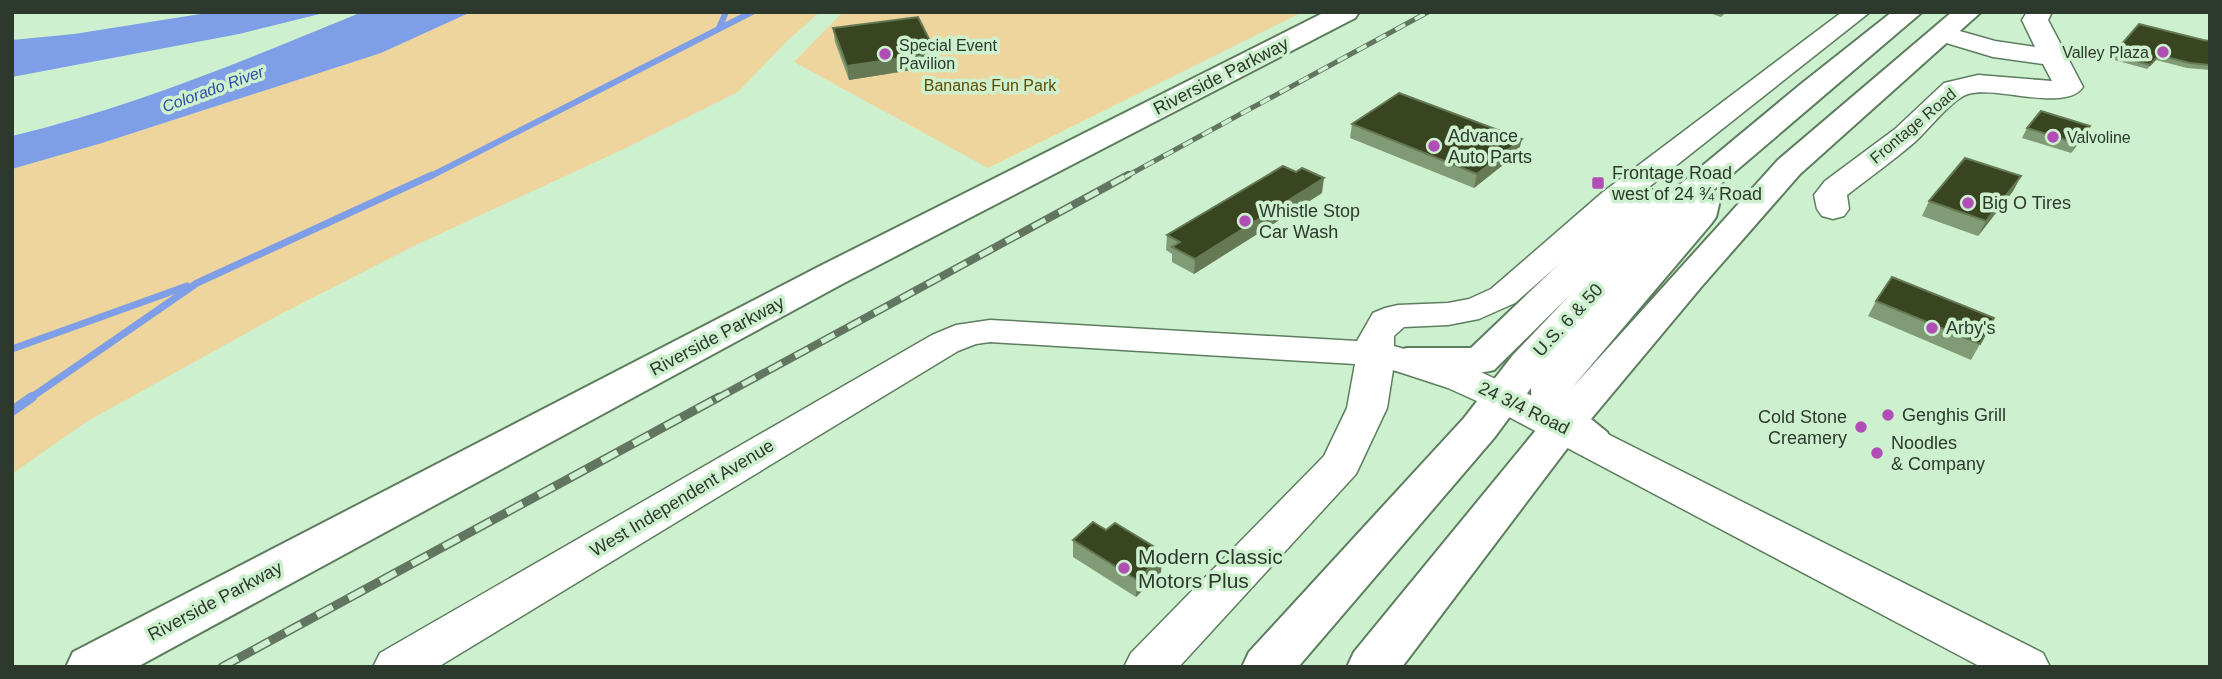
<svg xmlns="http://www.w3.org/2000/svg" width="2222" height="679" viewBox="0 0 2222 679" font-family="Arial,sans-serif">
<rect width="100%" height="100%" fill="#cdf1ce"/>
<g fill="#eed49d">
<path d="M471,12H820L787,41L738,92L626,148L416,245L279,315L86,422L12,474V169L102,143L381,53Z"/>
<path d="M843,12H1303L988,168L794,62Z"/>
</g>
<g fill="#7e9ee7">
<path d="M213,12H328L239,34L12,77V40L74,34Z"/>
<path d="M362,12H471L381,53L102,143L12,169V136C136,106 245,60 362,12Z"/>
</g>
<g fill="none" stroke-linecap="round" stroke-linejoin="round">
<g stroke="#7e9ee7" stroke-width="6">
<path d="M719,28L726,12"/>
<path d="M429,177L752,12"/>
</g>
<g stroke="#7e9ee7" stroke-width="7">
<path d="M12,349L187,286"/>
<path d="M29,399L197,283L432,175"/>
</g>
<path stroke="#7e9ee7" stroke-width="10" d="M12,411L32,397"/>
<g stroke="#5d7d5e" stroke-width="3">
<g id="minor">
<path d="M1842,12H1870L1625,206L1515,303L1479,319L1448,325L1404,327L1394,336V346L1476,370L1518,389L2043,653L2050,667H1981L1490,407L1448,388L1393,370L1387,408L1356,474L1179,667H1124L1131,653L1324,456L1347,408L1355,364L990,342L976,344L958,351L438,667H373L380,653L932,335L956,325L990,320L1357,341L1373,313L1385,308L1398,305L1448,303L1469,299L1491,289L1603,192Z"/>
<path d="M2027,12H2052L2048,20L2083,87C2065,113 1996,85 1968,94C1952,99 1929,129 1916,141C1894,160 1870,177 1847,195L1849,209L1844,216L1833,219L1822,216L1817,209L1814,195L1825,181L1895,129L1944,83L1978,75L2052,81L2043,64L1993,57L1933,39L1929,34L1933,29L1942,26L1995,41L2035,47L2022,20Z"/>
</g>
</g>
<g stroke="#5d7d5e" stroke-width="4">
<path id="major" d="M1325,12H1359L1355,18L844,283L137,667H66L73,652L818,267Z"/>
</g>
<g stroke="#5d7d5e" stroke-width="4">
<path id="highway" d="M1892,12H1922L1711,192L1720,200L1716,217L1711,224L1571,389L1778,160L1952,12H1981L1800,174L1702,286L1591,419L1607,432L1613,442L1607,452C1592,457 1582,456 1569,446L1402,667H1347L1354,652L1541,424L1532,412L1531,388L1494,438L1298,667H1242L1249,652L1464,418L1513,355L1570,295L1494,370C1467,377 1420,377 1393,370L1387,361L1393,352L1407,348H1471L1628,198L1652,190L1666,196L1801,84Z"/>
</g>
<use href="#minor" fill="#fff" fill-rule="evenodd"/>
<use href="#major" fill="#fff" fill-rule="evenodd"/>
<use href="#highway" fill="#fff" fill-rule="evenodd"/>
<g stroke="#617561" stroke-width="5">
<path id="rail-far2" d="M1125,177L1428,12"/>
</g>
<g stroke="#617561" stroke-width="8">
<path id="rail-far1" d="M716,399L1128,175"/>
</g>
<g stroke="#617561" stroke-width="9">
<path id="rail" d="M222,667L719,397"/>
</g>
<use href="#rail-far2" stroke="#cdf1ce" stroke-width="3.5" stroke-dasharray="11" stroke-linecap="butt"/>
<use href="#rail-far1" stroke="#cdf1ce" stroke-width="5" stroke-dasharray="15" stroke-linecap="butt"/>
<use href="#rail" stroke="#cdf1ce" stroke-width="6" stroke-dasharray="18" stroke-linecap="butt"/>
</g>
<g fill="#829b77">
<path d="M1706,12H1727L1721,17Z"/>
<path d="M833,28L936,53L937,66L849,80L835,42Z"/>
<path d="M2203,40L2210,41V70L2187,68L2156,60L2147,69L2111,59L2113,54Z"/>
<path d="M1352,124L1522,139L1518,153L1474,188L1350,138Z"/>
<path d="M2090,126L2084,136L2071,153L2022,138L2027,128Z"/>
<path d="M2021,176L2013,191L1978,236L1922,216L1929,201Z"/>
<path d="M1322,193L1194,274L1172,262V254L1166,250L1167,235Z"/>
<path d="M1876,301L1980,344L1971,360L1868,316Z"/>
<path d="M1106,530L1153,550L1162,556L1161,572L1136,597L1073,557V540Z"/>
</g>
<g fill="#657954">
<path d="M936,53L937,66L849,80L847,66Z"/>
<path d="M2090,126L2084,136L2071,153L2076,143Z"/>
<path d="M1522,139L1518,153L1474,188L1477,174Z"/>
<path d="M2021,176L2013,191L1978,236L1986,221Z"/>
<path d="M1324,178L1322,193L1194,274L1195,259Z"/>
<path d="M1162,556L1161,572L1136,597L1137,580Z"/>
</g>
<g fill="#384520" stroke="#657954" stroke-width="2">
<path d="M918,17L936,53L847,66L833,28Z"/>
<path d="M2139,24L2203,40L2210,41V65L2190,63L2159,55L2150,65L2113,54Z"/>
<path d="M1399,93L1522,139L1477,174L1352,124Z"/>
<path d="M2041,111L2090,126L2076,143L2027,128Z"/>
<path d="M1965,158L2021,176L1986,221L1929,201Z"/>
<path d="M1283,166L1296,172L1302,168L1324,178L1195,259L1172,247L1180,242L1167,235Z"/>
<path d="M1892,277L1994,318L1980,344L1876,301Z"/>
<path d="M1093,522L1106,530L1115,523L1153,546L1150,548L1162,556L1137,580L1073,540Z"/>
</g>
<g fill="#b04eb5" stroke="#cdf1ce" stroke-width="2.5">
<circle cx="2163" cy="52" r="7"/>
<circle cx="885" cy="54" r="7"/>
<circle cx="2053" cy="137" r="7"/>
<circle cx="1434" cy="146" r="7"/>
<rect x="1591" y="176" width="14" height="14" rx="3.5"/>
<circle cx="1968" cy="203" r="7"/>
<circle cx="1245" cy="221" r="7"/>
<circle cx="1932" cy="328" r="7"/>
<circle cx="1888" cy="415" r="7"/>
<circle cx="1861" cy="427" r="7"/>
<circle cx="1877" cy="453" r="7"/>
<circle cx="1124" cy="568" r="7"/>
</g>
<g text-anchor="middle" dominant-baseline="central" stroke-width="7" stroke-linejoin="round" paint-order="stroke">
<g font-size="16" fill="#2c392c" stroke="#cdf1ce" text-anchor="start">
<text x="899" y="45">Special Event<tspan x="899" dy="18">Pavilion</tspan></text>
<text x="2149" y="52" text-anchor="end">Valley Plaza</text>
<text x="2067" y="137">Valvoline</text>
</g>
<g font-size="16" fill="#644a03" stroke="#cdf1ce">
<text x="990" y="85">Bananas Fun Park</text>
</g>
<g font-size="16" font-style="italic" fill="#2e4ea4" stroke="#cdf1ce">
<text transform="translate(213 89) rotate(-20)">Colorado River</text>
</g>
<g font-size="16" fill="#2c392c" stroke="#cdf1ce">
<text transform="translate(1913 126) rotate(-40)">Frontage Road</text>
</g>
<g font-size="18" fill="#2c392c" stroke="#cdf1ce">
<text transform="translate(1221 76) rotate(-27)">Riverside Parkway</text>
<text transform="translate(1568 320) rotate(-47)">U.S. 6 &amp; 50</text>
<text transform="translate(717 336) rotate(-28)">Riverside Parkway</text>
<text transform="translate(1524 408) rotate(26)">24 3/4 Road</text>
<text transform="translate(682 498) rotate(-31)">West Independent Avenue</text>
<text transform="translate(215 601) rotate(-28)">Riverside Parkway</text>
</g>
<g font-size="18" fill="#2c392c" stroke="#cdf1ce" text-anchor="start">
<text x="1448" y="136">Advance<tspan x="1448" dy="21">Auto Parts</tspan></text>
<text x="1612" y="173">Frontage Road<tspan x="1612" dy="21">west of 24 ¾ Road</tspan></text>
<text x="1982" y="203">Big O Tires</text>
<text x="1259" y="211">Whistle Stop<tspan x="1259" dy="21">Car Wash</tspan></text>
<text x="1946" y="328">Arby's</text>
<text x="1902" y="415">Genghis Grill</text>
<text x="1847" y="417" text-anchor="end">Cold Stone<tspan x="1847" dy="21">Creamery</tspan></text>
<text x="1891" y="443">Noodles<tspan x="1891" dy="21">&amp; Company</tspan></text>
</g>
<g font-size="21" fill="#2c392c" stroke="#cdf1ce" text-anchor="start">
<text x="1138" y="556">Modern Classic<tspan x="1138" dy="24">Motors Plus</tspan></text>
</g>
</g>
<rect width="2222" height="679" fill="none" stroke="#2c392c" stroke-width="28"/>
</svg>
